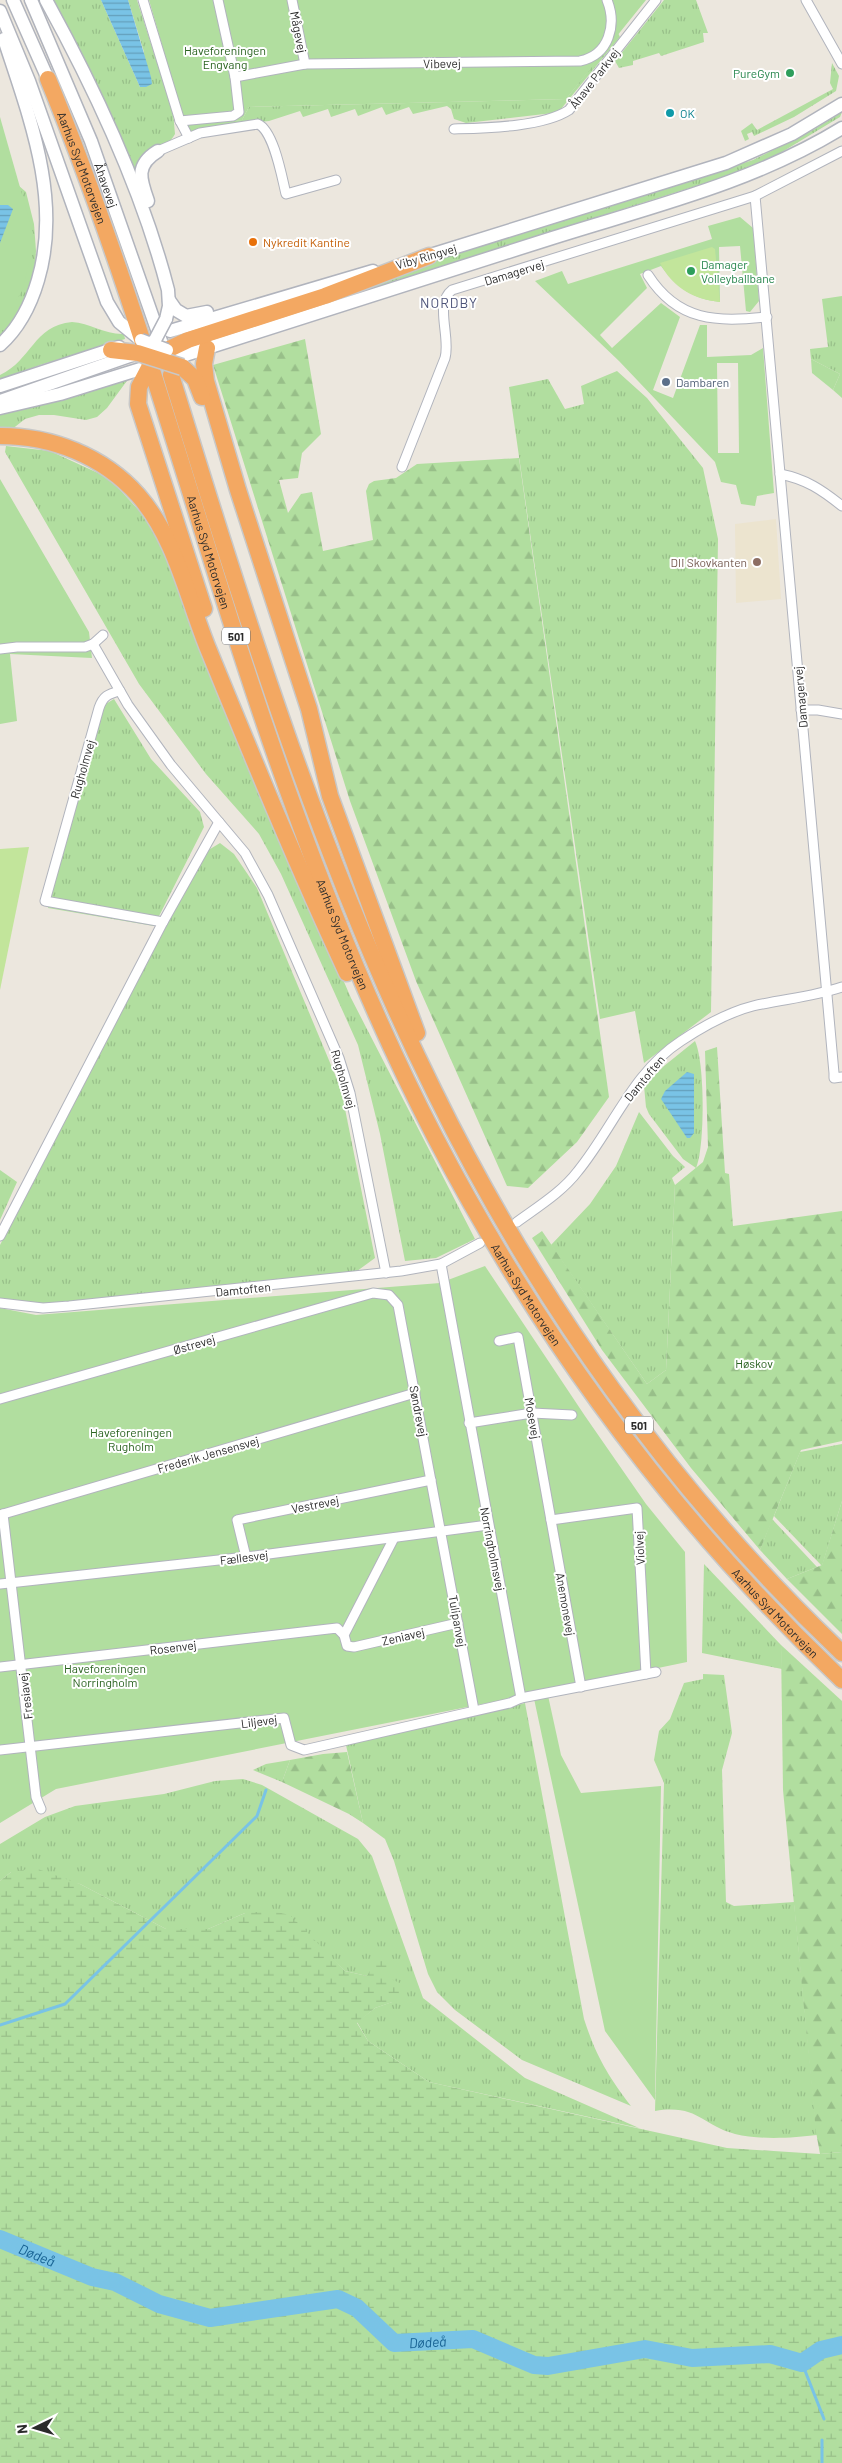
<svg xmlns="http://www.w3.org/2000/svg" width="842" height="2463" viewBox="0 0 842 2463" font-family="Barlow,sans-serif">
<defs>
<pattern id="grass-tufts" width="24" height="20" patternUnits="userSpaceOnUse" patternTransform="scale(1.25)"><rect width="24" height="20" fill="#b1de9f"/><path d="M3 7l-1-3M5 7V3M7 7l1-3M15 17l-1-3M17 17v-4M19 17l1-3" fill="none" stroke="#98bf89"/></pattern>
<pattern id="forest-firs" width="22" height="20" patternUnits="userSpaceOnUse" patternTransform="scale(1.25)"><rect width="22" height="20" fill="#b1de9f"/><path d="M5 1l3.5 6h-7zM16 11l3.5 6h-7z" fill="#98bf89"/></pattern>
<pattern id="wetland-marsh" width="20" height="14" patternUnits="userSpaceOnUse" patternTransform="scale(1.25)"><rect width="20" height="14" fill="#b1de9f"/><path d="M1 5h8M5 5V1M11 12h8M15 12V8" fill="none" stroke="#98bf89"/></pattern>
<pattern id="water-rules" width="6" height="5" patternUnits="userSpaceOnUse" patternTransform="scale(1.25)"><rect width="6" height="5" fill="#79c3e6"/><path d="M0 2.5h6" fill="none" stroke="#639fbb"/></pattern>
</defs>
<rect width="100%" height="100%" fill="#ece7de"/>
<path fill="#ece4cf" d="M776,519L781,599L736,603L735,524Z"/>
<g fill="url(#grass-tufts)">
<path d="M50,0H101L140,87L144,52L128,0H137L173,112L175,134C165,153 142,145 135,170L120,135Z"/>
<path d="M664,0H696L708,33H703L704,42L661,56L659,53L633,61V65L619,68L615,61Z"/>
<path d="M618,33L620,37L561,109L553,113L466,123L454,119L451,109L447,106L413,114L409,107L386,115L382,107L358,116L355,109L331,117L328,109L303,117L300,111L269,121L197,129L192,134L185,125L242,120L249,107L566,99Z"/>
<path d="M832,63L839,76L836,91L794,117L754,136L752,132L747,134L749,139L745,141L741,131L752,123L757,130L833,89L830,83Z"/>
<path d="M842,112L840,117L767,161L728,176L287,315L444,258L753,160L813,130Z"/>
<path d="M0,175L11,179L26,192L34,224L36,251L34,276L20,313L0,338Z"/>
<path d="M842,296V398L833,390L840,374L811,359L810,349L828,347L822,299Z"/>
<path d="M72,322C90,323 106,335 124,334L125,339L40,365L0,380V375C32,360 33,326 72,322Z"/>
<path d="M617,371L647,398L703,468L718,539L711,1012L644,1063L635,1011L600,1019L509,387L548,379L565,409L584,404L581,386Z"/>
<path d="M129,378L107,408L97,417L86,420L54,415H39L25,419L11,430H0V415L53,402Z"/>
<path d="M6,446L50,451L109,478L156,529L247,758L351,998L475,1239L436,1258L405,1261L380,1134L358,1045L281,874L259,834L206,774L139,684L5,452Z"/>
<path d="M114,699L151,759L200,812L204,827L154,926L48,908L104,705Z"/>
<path d="M220,843L234,854L257,888L341,1089L375,1258L353,1274L41,1305L0,1299V1245L202,854Z"/>
<path d="M695,1041C705,1062 705,1147 696,1168L683,1159L649,1114L646,1107L644,1086L664,1066Z"/>
<path d="M639,1112L673,1156L685,1167L672,1178L675,1185L666,1370L647,1384L551,1245L590,1204L616,1166Z"/>
<path d="M0,1170L17,1182L0,1220Z"/>
<path d="M842,1444V1501L822,1566L774,1516L800,1452Z"/>
<path d="M772,1519L817,1567L787,1579L760,1550Z"/>
<path d="M704,1564L781,1645L782,1669L702,1653Z"/>
<path d="M703,1674L724,1675L732,1733L722,1770L726,1902L734,1906L794,1902L817,2135C793,2138 759,2140 735,2134C701,2125 698,2104 655,2111L664,1783L654,1760L659,1731L670,1719L684,1683L703,1679Z"/>
<path d="M525,1703L584,2019C596,2056 608,2076 631,2106L522,2060L455,2010L437,1992L428,1974L394,1861L385,1839L363,1823L346,1745Z"/>
<path d="M290,1760L282,1782L253,1770L266,1764Z"/>
<path d="M243,1779L262,1785L358,1839L372,1856L423,1998L525,2078L639,2128L429,2082L368,2041L357,2022L375,2008L392,2002L367,1976L345,1971L327,1954L245,1913L208,1929H166L80,1884L11,1872L0,1881V1844L45,1817L75,1806L164,1794L215,1781Z"/>
</g>
<g fill="url(#forest-firs)">
<path d="M305,339L321,434L302,453L298,478L279,480L288,513L301,494L312,492L323,551L373,540L366,491L369,484L374,481L396,478L417,464L519,458L609,1097L577,1142L528,1188L507,1186L416,981L350,801L213,365Z"/>
<path d="M717,1047L725,1173L729,1174L733,1226L842,1211V1441L801,1450L760,1550L691,1468L602,1350L532,1238L542,1231L647,1384L666,1370L675,1185L703,1162L708,1147L705,1051Z"/>
<path d="M842,1501V1634L787,1579L822,1565Z"/>
<path d="M781,1645L842,1701V2152L820,2154L816,2132L783,1790Z"/>
<path d="M347,1752L363,1823L349,1814L282,1782L290,1760L323,1754Z"/>
</g>
<path fill="url(#wetland-marsh)" d="M35,1868L80,1884L166,1929H208L245,1913L271,1911L290,1915L345,1971L367,1976L378,1956L389,1962L386,1977L400,1983L404,1998L375,2008L357,2023L368,2041L429,2082L727,2148L820,2154L842,2152V2463H0V1881L11,1872Z"/>
<g fill="#b1de9f" fill-rule="evenodd">
<path d="M149,0H646L566,99L249,107L242,120L185,125Z"/>
<path d="M0,117L35,240L22,291L0,326Z"/>
<path d="M740,217L753,228L759,301L750,312L746,311L740,246L719,247L720,302C693,299 677,288 661,266L640,274L647,288L600,335L612,348L661,303L680,317L653,390L673,398L700,325H707V357L751,355L763,348L774,493L757,496L755,506L741,504L736,485L721,482L715,462L619,361L535,281L562,271L568,284L712,239L708,226ZM717,363H738L739,453H718Z"/>
<path d="M811,359L840,374L833,390L812,373Z"/>
<path d="M0,479L89,632L92,658L10,654L17,721L0,724Z"/>
<path d="M485,1266L585,1416L646,1504L685,1552L687,1662L547,1691L561,1755L581,1793L661,1786L655,2100L605,2031L533,1694L56,1789L0,1823V1308L36,1315L440,1283Z"/>
</g>
<g fill="#c2e59b">
<path d="M712,247L715,249L720,302C693,299 673,288 660,263Z"/>
<path d="M29,847L0,990V849Z"/>
</g>
<g fill="url(#water-rules)">
<path d="M101,0H128L151,77L152,84L146,87H140Z"/>
<path d="M0,205H8L13,209L0,243Z"/>
<path d="M687,1072L694,1074V1133L690,1138H687L661,1099L665,1091Z"/>
</g>
<g fill="none" stroke-linecap="round" stroke-linejoin="round">
<g stroke="#79c3e6" stroke-width="3">
<path d="M0,2025L65,2004L257,1816L266,1790"/>
<path d="M802,2363L824,2419"/>
<path d="M822,2463V2440"/>
</g>
<path stroke="#79c3e6" stroke-width="18" id="s1" d="M0,2239L92,2277L115,2282L159,2304L210,2318L338,2299L357,2308L394,2343L473,2339L534,2365L548,2366L645,2349L692,2358L770,2354L802,2363L821,2350L842,2345"/>
<g stroke="#b1b4bd" stroke-width="11">
<g id="minor">
<path d="M143,0L180,121L189,138"/>
<path d="M292,0L305,64"/>
<path d="M806,0L842,64"/>
<path d="M235,77L305,64L580,61C609,55 617,25 607,0"/>
<path d="M180,121L233,116L239,112L235,77L218,0"/>
<path d="M454,129C486,128 543,127 569,110L656,0"/>
<path d="M158,151L200,133L258,124C274,131 282,178 286,194L336,180"/>
<path d="M755,196L834,1073V1078L842,1077"/>
<path d="M648,275C678,322 717,322 767,317"/>
<path d="M402,467L445,358C451,337 434,304 452,290L755,196L842,151"/>
<path d="M780,474C806,479 822,490 842,506"/>
<path d="M93,644L128,705L171,765L245,853L268,895L339,1058L350,1093L386,1273"/>
<path d="M0,649L17,647H85L93,644L103,635"/>
<path d="M120,691C108,694 103,696 99,708L45,901L163,922"/>
<path d="M801,710H818L842,714"/>
<path d="M517,1222C539,1206 562,1192 578,1171C613,1128 633,1072 681,1041C702,1027 729,1012 753,1006C783,999 813,997 842,987"/>
<path d="M0,1236L163,922L219,822"/>
<path d="M441,1264L521,1698"/>
<path d="M0,1303L43,1308L69,1306L401,1271L441,1264L480,1243"/>
<path d="M499,1341L518,1337L581,1687"/>
<path d="M0,1399L373,1293L389,1295L398,1305L474,1710"/>
<path d="M469,1423L532,1413L572,1415"/>
<path d="M3,1514L36,1797L41,1809"/>
<path d="M0,1515L415,1393"/>
<path d="M551,1520L637,1508L646,1674"/>
<path d="M394,1538L344,1635L347,1646L354,1647L458,1623"/>
<path d="M246,1557L237,1520L431,1480"/>
<path d="M0,1584L246,1557L488,1525"/>
<path d="M0,1667L337,1628L344,1635"/>
<path d="M0,1750L284,1718L291,1745L304,1750L510,1703L521,1698L656,1672"/>
</g>
</g>
<g stroke="#b1b4bd" stroke-width="15">
<g id="secondary">
<path d="M13,0L48,79"/>
<path id="s2" d="M31,0L91,141L161,341"/>
<path d="M46,0C96,91 142,189 168,290L169,306L166,319"/>
<path d="M0,11L29,81L107,302L119,322L141,340"/>
<path d="M148,201C140,179 135,165 158,151"/>
<path d="M421,258L726,163L792,134L842,104"/>
<path d="M169,300L176,310L186,316L207,312"/>
<path d="M170,331L373,271"/>
<path d="M0,345C19,328 31,304 38,280C62,199 29,116 4,39"/>
<path d="M179,357C301,319 423,278 546,240C646,208 751,184 842,128"/>
<path d="M0,386L119,347"/>
<path d="M0,401L138,353"/>
<path d="M0,408L60,394L150,366"/>
</g>
</g>
<g stroke="#c8c8c8" stroke-width="19">
<g id="motorway">
<path id="s3" d="M48,79C144,312 204,558 289,794C331,911 378,1027 435,1137C540,1339 677,1523 842,1680"/>
<path d="M207,348L204,364L206,381L238,490L309,709L330,796L417,1033"/>
<path d="M111,350L138,353"/>
<path d="M167,350L188,340L325,296L429,256"/>
<path d="M150,366L139,387L138,404L204,609"/>
<path d="M182,367L195,379L202,397"/>
<path d="M171,375C246,618 321,862 434,1091C536,1300 673,1492 842,1653"/>
<path d="M0,436C52,436 103,456 138,495C175,537 187,596 207,646C252,756 297,866 347,973"/>
</g>
</g>
<use href="#minor" stroke="#fff" stroke-width="9"/>
<use href="#secondary" stroke="#fff" stroke-width="12"/>
<use href="#motorway" stroke="#f3a862" stroke-width="16"/>
<g stroke="#b1b4bd" stroke-width="15" stroke-linecap="butt">
<g id="secondary-bridge">
<path d="M141,340L167,350"/>
<path d="M138,353L155,340L166,319"/>
</g>
</g>
<g stroke="#c8c8c8" stroke-width="19" stroke-linecap="butt">
<path id="motorway-bridge" d="M138,353L182,367"/>
</g>
<use href="#secondary-bridge" stroke="#fff" stroke-width="12"/>
<use href="#motorway-bridge" stroke="#f3a862" stroke-width="16"/>
</g>
<g fill="#2e9e5b" stroke="#fff" stroke-width="2">
<circle cx="790" cy="73" r="5"/>
<circle cx="691" cy="271" r="5"/>
</g>
<circle fill="#0f9aa8" stroke="#fff" stroke-width="2" cx="670" cy="113" r="5"/>
<circle fill="#e8710a" stroke="#fff" stroke-width="2" cx="253" cy="242" r="5"/>
<circle fill="#5c6f8a" stroke="#fff" stroke-width="2" cx="666" cy="382" r="5"/>
<circle fill="#8d6e63" stroke="#fff" stroke-width="2" cx="757" cy="562" r="5"/>
<g text-anchor="middle" dominant-baseline="central" stroke-width="4" stroke-linejoin="round" paint-order="stroke">
<g fill="#fff" stroke="#6b6b6b" stroke-width="1">
<rect x="222" y="627.5" width="28" height="17" rx="4"/>
<rect x="625" y="1416.5" width="28" height="17" rx="4"/>
</g>
<g font-size="11" font-weight="bold" fill="#2b2b2b">
<text x="236" y="636">501</text>
<text x="639" y="1425">501</text>
</g>
<g font-size="12" fill="#2b2b2b" stroke="#fff">
<text transform="translate(299 32) rotate(79)">Mågevej</text>
<text transform="translate(442 63) rotate(-1)">Vibevej</text>
<text transform="translate(594 78) rotate(-52)">Åhave Parkvej</text>
<text stroke="none"><textPath href="#s3" startOffset="95">Aarhus Syd Motorvejen</textPath></text>
<text stroke="none"><textPath href="#s2" startOffset="200">Åhavevej</textPath></text>
<text transform="translate(426 256) rotate(-16)">Viby Ringvej</text>
<text transform="translate(514 272) rotate(-17)">Damagervej</text>
<text stroke="none"><textPath href="#s3" startOffset="500">Aarhus Syd Motorvejen</textPath></text>
<text transform="translate(800 697) rotate(-95)">Damagervej</text>
<text transform="translate(82 769) rotate(-74)">Rugholmvej</text>
<text stroke="none"><textPath href="#s3" startOffset="905">Aarhus Syd Motorvejen</textPath></text>
<text transform="translate(644 1078) rotate(-50)">Damtoften</text>
<text transform="translate(344 1079) rotate(74)">Rugholmvej</text>
<text transform="translate(243 1289) rotate(-6)">Damtoften</text>
<text stroke="none"><textPath href="#s3" startOffset="1310">Aarhus Syd Motorvejen</textPath></text>
<text transform="translate(194 1344) rotate(-16)">Østrevej</text>
<text transform="translate(419 1411) rotate(79)">Søndrevej</text>
<text transform="translate(533 1418) rotate(80)">Mosevej</text>
<text transform="translate(208 1454) rotate(-16)">Frederik Jensensvej</text>
<text transform="translate(315 1504) rotate(-11)">Vestrevej</text>
<text transform="translate(639 1548) rotate(-93)">Violvej</text>
<text transform="translate(493 1549) rotate(79)">Norringholmsvej</text>
<text transform="translate(244 1557) rotate(-7)">Fællesvej</text>
<text transform="translate(566 1604) rotate(80)">Anemonevej</text>
<text stroke="none"><textPath href="#s3" startOffset="1715">Aarhus Syd Motorvejen</textPath></text>
<text transform="translate(458 1621) rotate(80)">Tulipanvej</text>
<text transform="translate(403 1636) rotate(-13)">Zeniavej</text>
<text transform="translate(173 1647) rotate(-7)">Rosenvej</text>
<text transform="translate(25 1696) rotate(-97)">Fresiavej</text>
<text transform="translate(259 1721) rotate(-7)">Liljevej</text>
</g>
<g font-size="12" fill="#2a6320" stroke="#fff">
<text x="225" y="50">Haveforeningen<tspan x="225" dy="14">Engvang</tspan></text>
<text x="754" y="1363">Høskov</text>
<text x="131" y="1432">Haveforeningen<tspan x="131" dy="14">Rugholm</tspan></text>
<text x="105" y="1668">Haveforeningen<tspan x="105" dy="14">Norringholm</tspan></text>
</g>
<g font-size="12" fill="#27864d" stroke="#fff" text-anchor="end">
<text x="780" y="73">PureGym</text>
<text x="701" y="264" text-anchor="start">Damager<tspan x="701" dy="14">Volleyballbane</tspan></text>
</g>
<g font-size="12" fill="#0d838f" stroke="#fff" text-anchor="start">
<text x="680" y="113">OK</text>
</g>
<g font-size="12" fill="#c56008" stroke="#fff" text-anchor="start">
<text x="263" y="242">Nykredit Kantine</text>
</g>
<g font-size="12" fill="#4e5e75" stroke="#fff" text-anchor="start">
<text x="676" y="382">Dambaren</text>
</g>
<g font-size="12" fill="#785e54" stroke="#fff" text-anchor="end">
<text x="747" y="562">DII Skovkanten</text>
</g>
<g font-size="14" letter-spacing="1" fill="#4e5479" stroke="#fff">
<text x="449" y="302">NORDBY</text>
</g>
<g font-size="14" font-style="italic" fill="#176293" stroke="#fff">
<text stroke="none"><textPath href="#s1" startOffset="40">Dødeå</textPath></text>
<text stroke="none"><textPath href="#s1" startOffset="460">Dødeå</textPath></text>
</g>
</g>
<g transform="translate(35 2428) rotate(265)" stroke="#ffffff" stroke-width="4" paint-order="stroke">
<path d="M0-4L9 19L0 12L-9 19Z" fill="#2b2b2b"/>
<text y="-8" font-size="14" font-weight="bold" text-anchor="middle" fill="#2b2b2b">N</text>
</g>
</svg>
